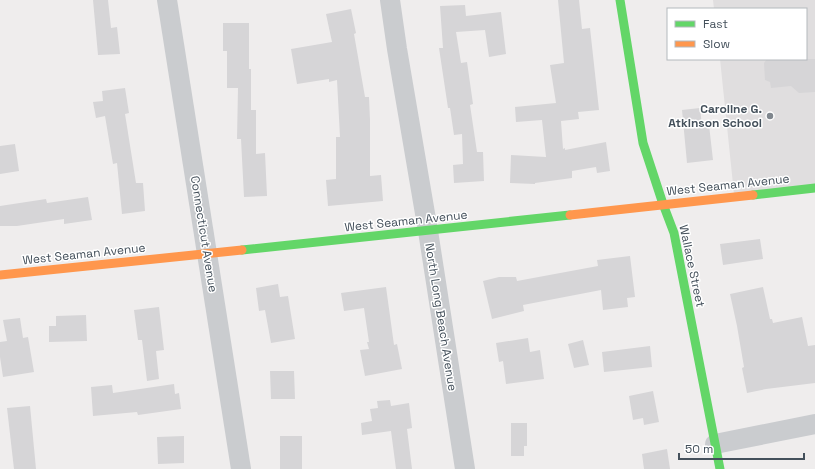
<svg xmlns="http://www.w3.org/2000/svg" width="815" height="469" viewBox="0 0 815 469" font-family="'Space Grotesk',sans-serif">
<rect width="100%" height="100%" fill="#efeded"/>
<path fill="#e0dedf" d="M713,0H815V185L734,194L720,59H806V9H714Z"/>
<g fill="#d6d5d7">
<path d="M93,0H108L111,28L117,27L120,54L98,55Z"/>
<path d="M558,0H579L582,29L590,28L599,110L578,112L579,119L561,121L563,149L565,148V150L606,142L610,171L597,173L596,167L572,171V178L535,183V184L510,183L511,155L546,157L542,120L516,122L515,107L556,103L550,65L564,63Z"/>
<path d="M465,5L466,16L501,12L506,54L489,57L485,30L456,32L461,63L467,62L473,104L470,105L477,152H483L484,181L454,183L453,165L463,164L462,134L454,135L450,108H448L439,48H443L440,6Z"/>
<path d="M351,9L356,33L354,34L365,97H369L370,120V176L381,175L383,201L328,206L326,180L336,179V137H340L337,80L329,82V79L297,84L291,49L332,42L326,14Z"/>
<path d="M223,23H249V69H251V110H256V154L265,153L267,196L244,197L241,139H237L238,88H227V51H223Z"/>
<path d="M767,59H815V92L799,93L791,86L771,88L770,82L765,80L764,63Z"/>
<path d="M125,88L129,113L125,114L136,183H143L145,211L122,214L117,163L113,164L105,116L96,118L93,102L103,101L102,91Z"/>
<path d="M700,108L702,126L709,125L713,160L687,163L682,110Z"/>
<path d="M15,144L19,171L0,174V146Z"/>
<path d="M88,197L92,220L64,224V219L17,226H0V206L46,199L47,203Z"/>
<path d="M760,239L763,259L723,265L720,244Z"/>
<path d="M630,256L635,297L627,298L628,307L603,310L601,290L523,305L524,311L492,319L483,281L499,277H516L517,281L598,266L597,260Z"/>
<path d="M278,284L280,297L288,296L295,339L271,343L265,310L259,311L256,288Z"/>
<path d="M386,287L394,345L397,344L402,369L365,376L360,350L369,349L367,342H369L364,308L344,311L341,293Z"/>
<path d="M763,287L770,319H772L773,323L802,317L808,346L815,345V383L766,389L747,393L742,368L744,367L737,326L730,294Z"/>
<path d="M159,307L164,350L156,351L159,379L147,381L142,340H138L134,310Z"/>
<path d="M86,315L87,341L49,342V326H56V316Z"/>
<path d="M20,318L23,338L28,337L34,372L3,377L0,357V342L7,341L3,320Z"/>
<path d="M528,338L530,352L540,350L544,379L506,384L503,361L499,362L496,343Z"/>
<path d="M583,340L589,365L574,368L568,344Z"/>
<path d="M650,346L652,367L604,372L602,352Z"/>
<path d="M270,371H294L295,399H271Z"/>
<path d="M174,384L175,394L179,393L181,409L138,415L137,412L93,416L91,387L112,385L113,393Z"/>
<path d="M653,391L659,422L644,425L643,418L633,420L629,396Z"/>
<path d="M390,400L391,406L409,403L412,428L407,429L412,469H396L391,431L362,435L361,423L372,421L370,409L378,408L377,401Z"/>
<path d="M30,406L36,469H14L7,408Z"/>
<path d="M511,423H527V446H524V456H511Z"/>
<path d="M184,436V463L158,464L157,437Z"/>
<rect x="280" y="436" width="22" height="33"/>
<path d="M667,449L670,469H644L642,454Z"/>
</g>
<g fill="none" stroke-linecap="round" stroke-linejoin="round">
<g stroke="#cacccf" stroke-width="20">
<path d="M167,0L241,469"/>
<path d="M390,0L397,49L428,231L465,469"/>
<path d="M715,444L815,424"/>
</g>
<g stroke="#63d668" stroke-width="9">
<path d="M620,0L643,143L663,204L674,233L720,469"/>
<path d="M753,195L815,188"/>
<path d="M242,250L570,215"/>
</g>
<g stroke="#ff974d" stroke-width="9">
<path d="M570,215L753,195"/>
<path d="M0,275L242,250"/>
</g>
</g>
<circle fill="#80878e" stroke="#fff" stroke-width="1.5" cx="770" cy="116" r="4"/>
<g text-anchor="middle" dominant-baseline="central" stroke-width="3" stroke-linejoin="round" paint-order="stroke">
<g font-size="12" font-weight="bold" fill="#44505b" stroke="#fff" text-anchor="end">
<text x="762" y="109">Caroline G.<tspan x="762" dy="14">Atkinson School</tspan></text>
</g>
<g font-size="12" fill="#44505b" stroke="#fff">
<text transform="translate(728 185) rotate(-6)">West Seaman Avenue</text>
<text transform="translate(406 221) rotate(-6)">West Seaman Avenue</text>
<text transform="translate(204 234) rotate(81)">Connecticut Avenue</text>
<text transform="translate(84 254) rotate(-6)">West Seaman Avenue</text>
<text transform="translate(692 266) rotate(78)">Wallace Street</text>
<text transform="translate(441 317) rotate(81)">North Long Beach Avenue</text>
</g>
</g>
<rect x="667" y="8" width="140" height="52" fill="#ffffff" stroke="#b4b9bd"/>
<rect x="675" y="21" width="20" height="6" fill="#63d668" stroke="#b4b9bd"/>
<text x="703" y="28" font-size="12" fill="#44505b">Fast</text>
<rect x="675" y="41" width="20" height="6" fill="#ff974d" stroke="#b4b9bd"/>
<text x="703" y="48" font-size="12" fill="#44505b">Slow</text>
<path d="M679 453v6h125v-6" fill="none" stroke="#44505b" stroke-width="2"/>
<text x="685" y="453" font-size="12" fill="#44505b" stroke="#ffffff" stroke-width="3" paint-order="stroke">50 m</text>
</svg>
